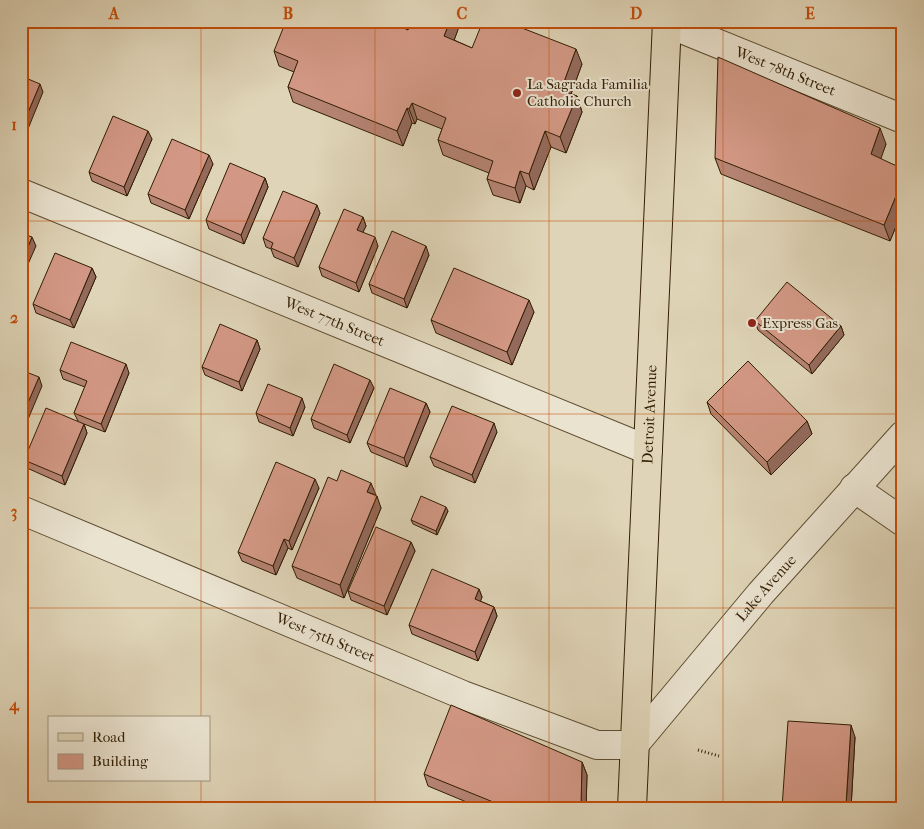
<svg xmlns="http://www.w3.org/2000/svg" width="924" height="829" viewBox="0 0 924 829" font-family="'IM FELL French Canon',serif">
<rect width="100%" height="100%" fill="#dfd4b7"/>
<filter id="stains"><feTurbulence type="fractalNoise" baseFrequency=".004" numOctaves="4"/><feColorMatrix values="0 0 0 0 .2 0 0 0 0 .09 0 0 0 0 .02 0 0 0 .5 -.17"/></filter>
<radialGradient id="worn" r=".72"><stop offset=".6" stop-color="#630" stop-opacity="0"/><stop offset="1" stop-color="#630" stop-opacity=".3"/></radialGradient>
<g fill="none" stroke-linecap="round" stroke-linejoin="round">
<g stroke="#5c4b30" stroke-width="30">
<g id="minor">
<path id="s1" d="M667,23L903,119"/>
<path id="s2" d="M21,193L648,450"/>
<path d="M854,488L903,522"/>
<path id="s3" d="M21,510L463,695L597,745H634"/>
</g>
</g>
<g stroke="#5c4b30" stroke-width="30">
<g id="tertiary">
<path id="s4" d="M634,745L761,593L903,435"/>
</g>
</g>
<g stroke="#311d03" stroke-width="30">
<g id="primary">
<path id="s5" d="M632,808L667,21"/>
</g>
</g>
<path stroke="#311d03" stroke-width="3" stroke-dasharray="1 2.5" stroke-linecap="butt" d="M698,750L719,756"/>
<use href="#minor" stroke="#eae3d0" stroke-width="28"/>
<use href="#tertiary" stroke="#eae3d0" stroke-width="28"/>
<use href="#primary" stroke="#dfd4b7" stroke-width="28"/>
</g>
<g fill="#b58372" stroke="#311d03">
<path d="M412,21H461L454,40L472,48L582,64L571,94L577,96L582,112L566,153L551,147L534,190L526,186L520,203L493,195L487,179L489,173L443,155L438,140L442,129L417,119L415,124L412,123L403,146L293,102L288,87L294,72L279,66L274,51L408,30Z"/>
<path d="M152,139L127,196L92,181L89,172Z"/>
<path d="M886,144L880,159L903,169V209L890,241L721,174L715,158Z"/>
<path d="M213,164L189,219L151,203L148,194Z"/>
<path d="M265,178L268,187L244,244L209,229L206,220Z"/>
<path d="M320,213L298,267L274,257L271,249L266,247L263,238Z"/>
<path d="M363,217L366,226L363,232L378,246L359,292L322,276L319,267Z"/>
<path d="M429,255L407,308L372,293L369,284Z"/>
<path d="M92,268L96,277L74,328L36,313L33,304Z"/>
<path d="M534,312L512,365L436,333L431,320Z"/>
<path d="M755,321L841,326L844,335L812,374L758,330Z"/>
<path d="M257,340L260,349L242,391L205,375L202,367Z"/>
<path d="M60,370L129,373L105,432L84,424L87,433L65,485L27,468L24,460L78,421L74,413L85,387L63,379Z"/>
<path d="M374,388L350,443L314,428L311,419Z"/>
<path d="M707,402L807,421L812,434L771,475L711,414Z"/>
<path d="M426,403L430,412L407,467L371,452L367,443Z"/>
<path d="M305,407L293,436L259,422L256,413Z"/>
<path d="M497,432L475,483L434,466L430,457Z"/>
<path d="M319,488L292,550L288,548L276,575L242,561L238,552Z"/>
<path d="M375,495L381,508L344,598L297,578L292,566Z"/>
<path d="M448,511L437,535L413,524L411,520Z"/>
<path d="M411,542L415,551L387,615L351,600L348,591Z"/>
<path d="M479,589L482,597L480,601L494,607L497,616L478,661L412,634L409,625Z"/>
<path d="M855,737L851,808H782Z"/>
<path d="M582,762L587,775L586,808H481L428,786L424,774Z"/>
</g>
<g fill="#946a5d" stroke="#311d03">
<path d="M450,21H461L450,52L444,36Z"/>
<path d="M576,49L582,64L567,105L561,90Z"/>
<path d="M40,84L43,92L21,146V129Z"/>
<path d="M577,96L582,112L566,153L560,137Z"/>
<path d="M412,103L417,119L415,124L409,109Z"/>
<path d="M407,108L412,123L403,146L397,131Z"/>
<path d="M880,128L886,144L877,170L871,154Z"/>
<path d="M148,131L152,139L127,196L124,187Z"/>
<path d="M545,131L551,147L534,190L529,174Z"/>
<path d="M209,155L213,164L189,219L185,210Z"/>
<path d="M520,171L526,186L520,203L515,188Z"/>
<path d="M265,178L268,187L244,244L241,235Z"/>
<path d="M903,179V209L890,241L884,225Z"/>
<path d="M317,205L320,213L298,267L294,258Z"/>
<path d="M363,217L366,226L360,238L357,230Z"/>
<path d="M32,237L36,246L21,280V264Z"/>
<path d="M375,237L378,246L359,292L356,283Z"/>
<path d="M426,246L429,255L407,308L404,299Z"/>
<path d="M92,268L96,277L74,328L70,320Z"/>
<path d="M529,300L534,312L512,365L507,352Z"/>
<path d="M841,326L844,335L812,374L809,365Z"/>
<path d="M257,340L260,349L242,391L239,382Z"/>
<path d="M126,364L129,373L105,432L101,424Z"/>
<path d="M39,377L42,386L21,436V419Z"/>
<path d="M370,380L374,388L350,443L347,435Z"/>
<path d="M302,398L305,407L293,436L290,428Z"/>
<path d="M426,403L430,412L407,467L404,458Z"/>
<path d="M807,421L812,434L771,475L767,462Z"/>
<path d="M494,423L497,432L475,483L472,475Z"/>
<path d="M84,424L87,433L65,485L62,476Z"/>
<path d="M315,479L319,488L292,550L289,541Z"/>
<path d="M371,483L376,495L367,492Z"/>
<path d="M377,496L381,508L344,598L340,585Z"/>
<path d="M446,507L448,511L437,535L436,531Z"/>
<path d="M284,539L288,548L276,575L273,566Z"/>
<path d="M411,542L415,551L387,615L384,606Z"/>
<path d="M479,589L482,597L478,608L475,599Z"/>
<path d="M494,607L497,616L478,661L475,652Z"/>
<path d="M851,725L855,737L851,808H847L846,805Z"/>
<path d="M582,762L587,775L586,808H581Z"/>
</g>
<g fill="#d39885" stroke="#311d03">
<path d="M286,21H388L408,30L412,21H450L444,36L472,48L483,21H504L576,49L561,90L577,96L560,137L545,131L529,174L520,171L515,188L487,179L493,161L438,140L446,118L412,103L409,109L407,108L397,131L288,87L298,61L274,51Z"/>
<path d="M718,57L880,128L871,154L903,169V179L884,225L715,158Z"/>
<path d="M21,76L40,84L21,129Z"/>
<path d="M113,116L148,131L124,187L89,172Z"/>
<path d="M172,139L209,155L185,210L148,194Z"/>
<path d="M230,163L265,178L241,235L206,220Z"/>
<path d="M283,191L317,205L294,258L271,248L273,243L263,238Z"/>
<path d="M344,209L363,217L357,230L375,237L356,283L319,267Z"/>
<path d="M392,231L426,246L404,299L369,284Z"/>
<path d="M21,233L32,237L21,264Z"/>
<path d="M55,253L92,268L70,320L33,304Z"/>
<path d="M454,268L529,300L507,352L431,320Z"/>
<path d="M787,282L841,326L809,365L755,321Z"/>
<path d="M220,324L257,340L239,382L202,367Z"/>
<path d="M71,342L126,364L101,424L74,413L87,381L60,370Z"/>
<path d="M748,361L807,421L767,462L707,402Z"/>
<path d="M334,364L370,380L347,435L311,419Z"/>
<path d="M21,370L39,377L21,419Z"/>
<path d="M268,384L302,398L290,428L256,413Z"/>
<path d="M390,388L426,403L404,458L367,443Z"/>
<path d="M452,406L494,423L472,475L430,457Z"/>
<path d="M46,408L84,424L62,476L24,460Z"/>
<path d="M276,462L315,479L289,541L284,539L273,566L238,552Z"/>
<path d="M341,470L371,483L367,492L377,496L340,585L292,566L328,477L337,481Z"/>
<path d="M421,496L446,507L436,531L411,520Z"/>
<path d="M376,527L411,542L384,606L348,591Z"/>
<path d="M432,569L479,589L475,599L494,607L475,652L409,625Z"/>
<path d="M451,705L582,762L581,808H508L424,774Z"/>
<path d="M788,721L851,725L846,805L836,804V808H782Z"/>
</g>
<path fill="none" stroke="#c34d0a" stroke-width="1" stroke-opacity="0.55" d="M201,21V718M375,21V808M549,21V808M723,21V808M21,221H903M21,414H903M21,608H903M201,780V808"/>
<g fill="#8f2418" stroke="#eae3d0" stroke-width="2">
<circle cx="517" cy="93" r="5"/>
<circle cx="752" cy="323" r="5"/>
</g>
<g text-anchor="middle" dominant-baseline="central" stroke-width="4" stroke-linejoin="round" paint-order="stroke">
<g font-size="15" fill="#311d03" stroke="#eae3d0">
<text stroke="none"><textPath href="#s1" startOffset="128">West 78th Street</textPath></text>
<text stroke="none"><textPath href="#s2" startOffset="339">West 77th Street</textPath></text>
<text stroke="none"><textPath href="#s5" startOffset="394">Detroit Avenue</textPath></text>
<text stroke="none"><textPath href="#s4" startOffset="205">Lake Avenue</textPath></text>
<text stroke="none"><textPath href="#s3" startOffset="330">West 75th Street</textPath></text>
</g>
<g font-size="15" fill="#311d03" stroke="#eae3d0" text-anchor="start">
<text x="527" y="84">La Sagrada Familia<tspan x="527" dy="17">Catholic Church</tspan></text>
<text x="762" y="323">Express Gas</text>
</g>
</g>
<rect width="924" height="829" fill="none" stroke="#dfd4b7" stroke-width="55"/>
<rect x="48" y="716" width="162" height="65" fill="#eae3d0" stroke="#a0947e"/>
<rect x="58" y="733" width="25" height="8" fill="#dfd4b7" stroke="#a0947e"/>
<text x="92" y="742" font-size="15" fill="#311d03">Road</text>
<rect x="58" y="754" width="25" height="15" fill="#d39885" stroke="#a0947e"/>
<text x="92" y="766" font-size="15" fill="#311d03">Building</text>
<rect x="28" y="28" width="868" height="774" fill="none" stroke="#c34d0a" stroke-width="2"/>
<g font-size="16" text-anchor="middle" font-weight="bold" fill="#c34d0a">
<text x="114" y="19">A</text>
<text x="288" y="19">B</text>
<text x="462" y="19">C</text>
<text x="636" y="19">D</text>
<text x="810" y="19">E</text>
<text x="14" y="130">1</text>
<text x="14" y="323">2</text>
<text x="14" y="517">3</text>
<text x="14" y="710">4</text>
</g>
<rect width="100%" height="100%" filter="url(#stains)"/>
<rect width="100%" height="100%" fill="url(#worn)"/>
</svg>
